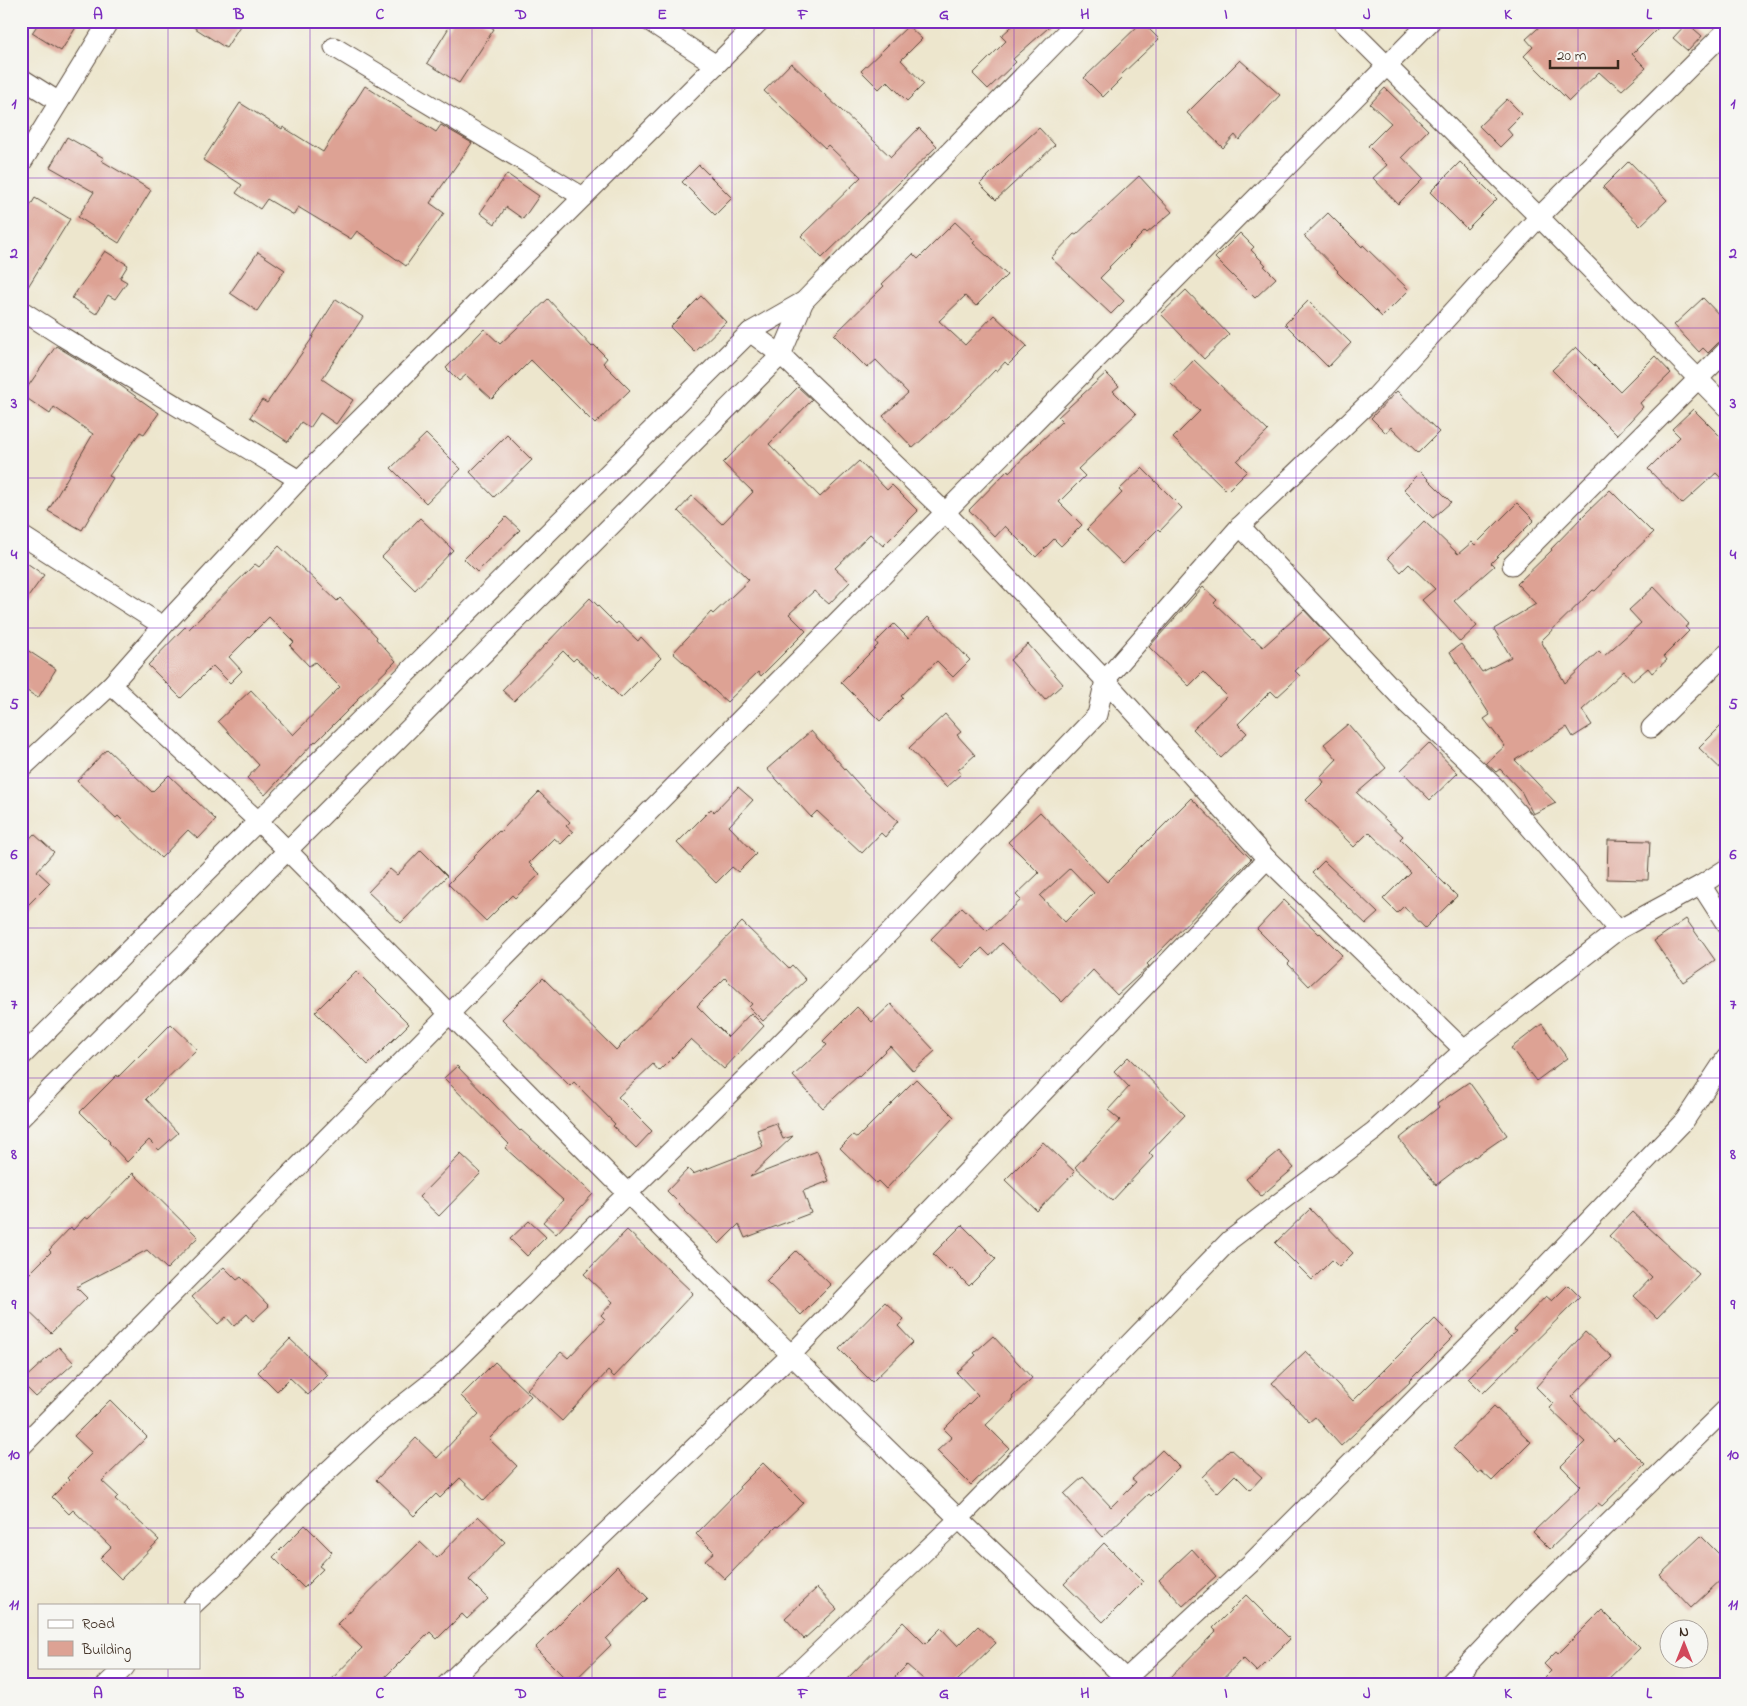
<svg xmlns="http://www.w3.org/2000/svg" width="1747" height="1706" viewBox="0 0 1747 1706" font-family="'Indie Flower',sans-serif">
<rect width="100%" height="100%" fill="#f6f6f2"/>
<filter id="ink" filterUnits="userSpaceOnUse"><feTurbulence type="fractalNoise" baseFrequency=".02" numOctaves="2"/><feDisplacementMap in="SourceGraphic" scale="10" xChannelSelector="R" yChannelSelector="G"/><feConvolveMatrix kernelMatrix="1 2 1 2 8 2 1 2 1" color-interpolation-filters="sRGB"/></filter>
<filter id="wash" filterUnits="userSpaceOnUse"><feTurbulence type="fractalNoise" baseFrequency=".0096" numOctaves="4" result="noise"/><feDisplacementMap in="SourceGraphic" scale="20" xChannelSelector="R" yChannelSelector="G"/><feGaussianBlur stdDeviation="1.12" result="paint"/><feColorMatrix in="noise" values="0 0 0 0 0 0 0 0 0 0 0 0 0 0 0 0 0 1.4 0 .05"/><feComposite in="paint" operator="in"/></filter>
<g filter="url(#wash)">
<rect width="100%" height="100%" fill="#ede6cd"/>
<g id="blocks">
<g fill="#dda294" fill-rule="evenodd">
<path d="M40,21H80L61,51L32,33Z"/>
<path d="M184,21H243L226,48Z"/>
<path d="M453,21H482L494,29L459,83L427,63Z"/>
<path d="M1018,21H1056L1013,59L1016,62L988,89L973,74L1006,41L1001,36Z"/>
<path d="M1546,21H1665L1632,54L1646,68L1622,90L1611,81L1610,82L1599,72L1569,101L1524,56L1533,47L1526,39Z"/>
<path d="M1142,22L1159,39L1121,75L1123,77L1103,97L1084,78Z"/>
<path d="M1687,23L1702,36L1688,51L1673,38Z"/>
<path d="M908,26L922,39L901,60L924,84L907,101L887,81L879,89L861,71Z"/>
<path d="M1240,60L1280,95L1239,140L1235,135L1223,148L1187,113Z"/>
<path d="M791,63L891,157L919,128L937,146L822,258L801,236L861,177L828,145L825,148L764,91Z"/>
<path d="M365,86L436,132L441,125L472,143L430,203L444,213L406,266L357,231L351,239L298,207L294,215L267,199L260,209L236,193L242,185L203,160L240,103L282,129L283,127L323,152Z"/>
<path d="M1385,88L1428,130L1402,157L1423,179L1398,204L1373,178L1387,165L1368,146L1391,123L1370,104Z"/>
<path d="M1507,99L1522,114L1507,129L1512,135L1500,147L1479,126Z"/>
<path d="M1039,128L1055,145L996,200L980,184L1008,156Z"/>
<path d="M67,137L104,158L102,161L151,190L119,243L78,217L94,192L50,167Z"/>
<path d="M1629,161L1667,200L1640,226L1603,187Z"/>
<path d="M1460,162L1497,199L1467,229L1430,192Z"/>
<path d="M699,165L732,198L715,215L682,182Z"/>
<path d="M507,174L539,196L523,219L506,207L495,224L480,213Z"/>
<path d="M1139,176L1172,212L1147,233L1145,231L1109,267L1110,268L1100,278L1124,301L1111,314L1051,258L1074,234L1076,235Z"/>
<path d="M35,198L70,219L21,298V221Z"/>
<path d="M1328,213L1362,247L1363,245L1409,290L1382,317L1337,272L1338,271L1304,236Z"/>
<path d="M955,222L975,241L973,243L1007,275L976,306L965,296L939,321L965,345L994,315L1027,346L1008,365L1005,362L997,371L995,370L969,397L913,448L883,416L908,393L876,360L867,368L834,335L884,286L882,284L913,254L918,259Z"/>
<path d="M1240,233L1254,247L1251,250L1266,265L1264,266L1276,278L1255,298L1215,258Z"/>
<path d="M105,251L128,265L120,278L127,282L115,299L108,295L96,314L72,298Z"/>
<path d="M258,252L285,270L257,311L230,293Z"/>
<path d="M1186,290L1229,335L1204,359L1161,314Z"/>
<path d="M701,296L726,322L695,352L670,327Z"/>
<path d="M1703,298L1726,322V340L1718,343L1708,353L1703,348L1699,352L1674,325Z"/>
<path d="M336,299L363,317L322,379L353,400L336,424L320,413L310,428L301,422L288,442L250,417L262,400L267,403L313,337H312Z"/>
<path d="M548,299L592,347L594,345L607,358L603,363L630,390L595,424L531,360L492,399L466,375L459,381L446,368L484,329L500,344Z"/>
<path d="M1308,301L1351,343L1328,367L1285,324Z"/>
<path d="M56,346L117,383L159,413L144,434L140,432L109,476L113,478L82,530L48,511L93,434L54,407L50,414L22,395Z"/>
<path d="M1576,347L1620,391L1655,356L1671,373L1640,403L1643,407L1617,435L1552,370Z"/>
<path d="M1194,360L1268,431L1237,461L1247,471L1227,491L1173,438L1200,411L1171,384Z"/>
<path d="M1106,373L1119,386L1113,391L1136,414L1078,469L1085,476L1059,502L1082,525L1061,546L1054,539L1036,557L1005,526L995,537L969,510L1008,470L1009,472L1062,421L1058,417Z"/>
<path d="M798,387L812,400L769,444L820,497L859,461L887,490L892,485L918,511L883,546L870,534L835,568L850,582L829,604L814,591L789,614L806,631L761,676L758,672L727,702L673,653L711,612L713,614L749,580L678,511L692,496L722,524L753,492L723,463Z"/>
<path d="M1397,391L1439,432L1418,453L1391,427L1386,433L1371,418Z"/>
<path d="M1693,409L1726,442V483L1716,473L1682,504L1648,469L1680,437L1672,429Z"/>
<path d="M426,434L461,469L426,503L391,468Z"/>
<path d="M507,435L532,460L494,497L470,472Z"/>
<path d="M1142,468L1182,508L1160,531L1158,529L1123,564L1087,529L1122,493L1119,490Z"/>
<path d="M1421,472L1451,502L1433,518L1404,489Z"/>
<path d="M1610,490L1653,533L1622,563L1595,591L1593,590L1541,641L1565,683L1599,651L1604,656L1641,623L1629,610L1654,587L1689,624L1685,627L1689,631L1664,656L1667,660L1652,673L1648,668L1633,681L1624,671L1582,710L1592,725L1573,737L1567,727L1515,760L1556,803L1533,814L1521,791L1500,769L1496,772L1486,763L1505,746L1484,719L1490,715L1450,652L1461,644L1482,672L1511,657L1494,629L1536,604L1517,584L1552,550L1551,549L1585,514Z"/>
<path d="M1517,503L1534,520L1491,563L1494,566L1454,601L1477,626L1460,642L1422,600L1435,589L1409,564L1401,572L1388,558L1424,521L1458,554L1472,542L1475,545Z"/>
<path d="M506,517L520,530L477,572L464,559Z"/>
<path d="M420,518L453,550L415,590L382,557Z"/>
<path d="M279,546L337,601L340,598L377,637L376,639L396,661L357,699L358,700L316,742L315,741L265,795L247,778L259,765L218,721L251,690L293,735L340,687L315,662L309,666L290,646L294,642L269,617L229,657L242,671L230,683L213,666L181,698L148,665L185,627L188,630L255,564L259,567Z"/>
<path d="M21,559L44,575L21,607Z"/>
<path d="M1203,587L1217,600L1214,603L1252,639L1253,638L1263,647L1304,610L1330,638L1295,671L1300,676L1277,697L1271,691L1238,724L1247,733L1221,758L1193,729L1227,696L1203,672L1189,686L1149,647Z"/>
<path d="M590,598L616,624L618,622L638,641L641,637L661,658L621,698L599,676L597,678L576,658L573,661L563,651L514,701L502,690Z"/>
<path d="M928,617L970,660L953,677L937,661L901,696L903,698L880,721L841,682L878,645L876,642L894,624L908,638Z"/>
<path d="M1028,644L1063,684L1045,700L1010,660Z"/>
<path d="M21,646L56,669L38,698L21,687Z"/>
<path d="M945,714L961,732L957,735L975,755L958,770L961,774L946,787L909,748Z"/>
<path d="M1726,721V774L1699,748Z"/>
<path d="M1348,724L1386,768L1357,793L1403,836L1400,839L1457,896L1425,928L1404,906L1397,913L1383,899L1410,872L1369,832L1354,847L1306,800L1324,782L1320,777L1337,759L1324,744Z"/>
<path d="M811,731L862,788L898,821L885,837L881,833L862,853L817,811L811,817L767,769Z"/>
<path d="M1429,743L1458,773L1430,800L1401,770Z"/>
<path d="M107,749L152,792L169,775L216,820L198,839L188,830L161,858L118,816L116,818L77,781Z"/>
<path d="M738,787L753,800L729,826L756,854L738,872L732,867L716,883L677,843L711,809L714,812Z"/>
<path d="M539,792L570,822L566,826L573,832L561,844L554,838L529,863L540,874L515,898L512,895L486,921L448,884L475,857L474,856L499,831L500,832Z"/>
<path d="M1191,798L1251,859L1147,964L1149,966L1117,995L1093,970L1062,1002L1002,943L990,956L982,948L962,968L931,939L962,907L987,931L1021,900L1016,895L1039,873L1008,842L1040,812L1107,882ZM1070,868L1094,893L1065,922L1040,896Z"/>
<path d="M34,834L54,852L37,871L50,883L21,912V848Z"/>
<path d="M1608,840L1650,841L1648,880L1607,879Z"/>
<path d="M421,850L447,876L401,923L368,892L390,869L397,875Z"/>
<path d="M1324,861L1378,913L1366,924L1312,873Z"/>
<path d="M1284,900L1319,934L1320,933L1342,955L1309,986L1288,964L1290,962L1257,929Z"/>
<path d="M1686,919L1715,960L1683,982L1654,941Z"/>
<path d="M742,922L789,968L792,965L806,980L763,1021L749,1007L752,1004L725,978L697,1006L728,1037L751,1013L764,1026L724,1069L691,1039L659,1071L653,1064L618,1097L652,1131L636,1148L613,1126L615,1124L574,1082L570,1086L502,1019L543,978L616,1050Z"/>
<path d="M356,971L409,1024L368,1065L315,1012Z"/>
<path d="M891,1004L935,1051L913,1071L890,1046L859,1077L858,1076L823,1108L793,1076L827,1045L823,1041L857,1007L872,1022Z"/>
<path d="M171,1024L197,1049L146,1099L178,1133L159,1150L149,1140L127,1162L109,1143L110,1142L80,1112L117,1075L118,1077Z"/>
<path d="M1542,1024L1567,1058L1536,1081L1511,1048Z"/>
<path d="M1128,1057L1185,1115L1149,1153L1153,1157L1112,1201L1075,1167L1120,1120L1108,1110L1129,1087L1114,1071Z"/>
<path d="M457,1066L520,1131L521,1130L593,1194L556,1234L543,1222L563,1200L505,1148L509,1144L444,1078Z"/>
<path d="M916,1079L954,1117L886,1189L878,1181L876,1183L840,1148L853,1135L857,1138Z"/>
<path d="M1469,1082L1507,1135L1475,1157L1474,1156L1436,1185L1399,1139L1439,1107L1437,1104Z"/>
<path d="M776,1123L783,1139L793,1136L750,1177L817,1151L829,1181L803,1191L811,1213L745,1238L739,1224L719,1244L679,1205L680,1204L667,1191L688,1169L693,1174L763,1147L757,1130Z"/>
<path d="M1043,1142L1075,1172L1037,1211L1005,1180Z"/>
<path d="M1279,1151L1294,1168L1261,1196L1246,1179Z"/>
<path d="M461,1154L481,1173L439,1216L419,1197Z"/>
<path d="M133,1173L198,1237L167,1269L147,1250L76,1287L87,1298L51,1333L21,1304V1282L51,1252L49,1250L71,1227L73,1230L85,1217L88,1219Z"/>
<path d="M1310,1209L1353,1253L1339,1267L1332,1260L1312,1280L1275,1243Z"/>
<path d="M1632,1212L1699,1274L1657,1318L1634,1296L1652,1277L1609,1236Z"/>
<path d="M529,1221L546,1237L527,1256L510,1239Z"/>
<path d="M962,1225L996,1259L969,1286L951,1268L949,1270L933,1254Z"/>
<path d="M627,1230L693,1293L614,1377L608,1371L562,1421L527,1389L561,1352L568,1358L605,1319L601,1315L613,1302L584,1274Z"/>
<path d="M796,1251L831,1285L801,1315L766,1281Z"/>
<path d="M224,1267L237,1280L241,1277L269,1306L253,1321L247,1314L234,1326L226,1317L218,1324L192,1297Z"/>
<path d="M1568,1285L1580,1297L1483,1393L1468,1378L1516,1331L1514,1330L1546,1296L1552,1301Z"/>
<path d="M885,1302L904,1320L898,1326L913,1342L872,1382L839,1349Z"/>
<path d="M1435,1319L1453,1337L1409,1381L1410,1382L1341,1446L1315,1417L1309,1422L1272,1383L1306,1351L1353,1401Z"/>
<path d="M1585,1332L1612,1357L1571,1397L1614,1441L1618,1437L1645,1464L1602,1506L1598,1503L1550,1549L1533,1532L1581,1486L1561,1466L1585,1442L1549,1408L1553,1404L1536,1387Z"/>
<path d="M993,1336L1032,1378L1012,1397L1013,1399L986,1425L1009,1448L971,1485L937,1451L952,1437L944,1429L978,1395L957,1373L976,1355L974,1353Z"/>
<path d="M290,1339L328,1375L308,1395L290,1378L277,1391L258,1372Z"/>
<path d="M59,1347L74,1363L36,1397L21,1382Z"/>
<path d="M495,1362L531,1396L489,1439L517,1466L484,1501L460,1478L440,1498L436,1494L414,1516L376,1480L416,1438L437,1458L479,1414L461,1396Z"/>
<path d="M110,1400L147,1437L102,1481L118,1496L115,1499L159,1540L121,1579L100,1558L111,1547L73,1510L69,1514L52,1497L69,1480L67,1478L92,1453L74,1436Z"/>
<path d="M1494,1406L1531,1442L1492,1481L1481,1471L1478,1473L1453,1448Z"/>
<path d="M1231,1449L1262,1477L1250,1490L1235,1475L1217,1493L1202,1477Z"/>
<path d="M1162,1450L1179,1467L1150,1496L1148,1494L1103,1537L1064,1494L1083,1477L1111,1507L1136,1482L1132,1479Z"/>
<path d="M763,1463L803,1503L778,1527L777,1526L725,1579L705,1560L714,1552L696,1534L740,1489L739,1487Z"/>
<path d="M478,1516L505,1542L469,1580L488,1599L467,1619L462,1614L437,1639L430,1632L377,1685H326L362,1648L337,1624L420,1542L437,1558Z"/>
<path d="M305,1525L332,1552L319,1566L323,1569L304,1588L273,1557Z"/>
<path d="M1701,1536L1726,1561V1575L1691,1608L1660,1575Z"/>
<path d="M1104,1543L1143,1582L1103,1622L1064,1584Z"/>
<path d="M1192,1549L1216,1576L1183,1606L1159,1580Z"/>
<path d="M617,1566L648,1598L606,1639L611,1645L571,1684L535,1648Z"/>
<path d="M817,1588L837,1609L804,1639L785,1618Z"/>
<path d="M1246,1595L1290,1639L1257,1672L1243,1658L1217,1685H1163L1216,1631L1213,1628Z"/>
<path d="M1602,1610L1640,1648L1602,1685H1537L1551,1671L1544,1664L1556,1652L1558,1654Z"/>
<path d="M903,1622L925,1644L941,1628L958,1646L978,1626L996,1643L953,1685H930L907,1665L887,1685H841Z"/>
</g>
</g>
</g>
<g filter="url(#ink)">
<use href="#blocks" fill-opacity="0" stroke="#564638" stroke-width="1"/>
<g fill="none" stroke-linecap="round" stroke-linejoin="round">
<g stroke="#564638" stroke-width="21">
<g id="street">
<path d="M649,21L716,65"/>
<path d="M1342,21L1539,217L1726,407"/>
<path d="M334,47L583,197"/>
<path d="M21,78L59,102"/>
<path d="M21,164L109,21"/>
<path d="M21,310L63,337L299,480"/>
<path d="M750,332L781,355L945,512L1105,680L1267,859L1464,1050"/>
<path d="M1240,526L1406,703L1495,787L1618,930"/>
<path d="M21,535L163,626"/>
<path d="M1512,565L1726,351"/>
<path d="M111,685L258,821L679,1245L959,1519L1132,1685"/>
<path d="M1651,728L1726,654"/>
<path d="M21,769L111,685L163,626L299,480L760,21"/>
<path d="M1701,885L1726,924"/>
<path d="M21,1057L750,332L804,301L1077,21"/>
<path d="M21,1118L781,355L804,301"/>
<path d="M21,1447L1431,21"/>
<path d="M193,1605L233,1568L299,1498L376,1426L447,1370L771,1053L890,932L1097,715L1105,680L1240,526L1376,396L1539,217L1726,31"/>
<path d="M106,1685L125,1667"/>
<path d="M446,1685L791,1355L1267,859"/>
<path d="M784,1685L959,1519L1230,1240L1374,1131L1464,1050L1618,930L1701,885L1726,869"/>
<path d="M1119,1685L1250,1564L1491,1323L1685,1120L1726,1058"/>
<path d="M1448,1685L1521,1608L1726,1409"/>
</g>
</g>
<use href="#street" stroke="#fff" stroke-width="19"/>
</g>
</g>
<path fill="none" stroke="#7b2cbf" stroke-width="1" stroke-opacity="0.55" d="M168,21V1605M310,21V1685M450,21V1685M592,21V1685M732,21V1685M874,21V1685M1014,21V1685M1156,21V1685M1296,21V1685M1438,21V1685M1578,21V1685M21,178H1726M21,328H1726M21,478H1726M21,628H1726M21,778H1726M21,928H1726M21,1078H1726M21,1228H1726M21,1378H1726M21,1528H1726M168,1667V1685"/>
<rect width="1747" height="1706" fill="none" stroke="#f6f6f2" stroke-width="55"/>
<rect x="38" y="1604" width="162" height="65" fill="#f6f6f2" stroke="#aba49d"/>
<rect x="48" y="1620" width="25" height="8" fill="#ffffff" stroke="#aba49d"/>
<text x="82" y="1628" font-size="15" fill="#3b2a1e">Road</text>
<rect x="48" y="1641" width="25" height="15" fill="#dda294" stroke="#aba49d"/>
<text x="82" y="1654" font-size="15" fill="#3b2a1e">Building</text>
<g transform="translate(1684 1644)"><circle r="24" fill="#f6f6f2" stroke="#aba49d"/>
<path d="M0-4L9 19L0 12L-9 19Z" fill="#d1495b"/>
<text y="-8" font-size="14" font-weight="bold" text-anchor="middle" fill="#3b2a1e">N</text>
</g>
<path d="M1550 60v8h68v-8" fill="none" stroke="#3b2a1e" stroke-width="2.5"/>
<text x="1557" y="60" font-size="15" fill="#3b2a1e" stroke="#f6f6f2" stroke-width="4" paint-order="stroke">20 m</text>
<rect x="28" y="28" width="1692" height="1650" fill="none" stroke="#7b2cbf" stroke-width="2"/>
<g font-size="16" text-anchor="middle" font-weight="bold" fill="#7b2cbf">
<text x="98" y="19">A</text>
<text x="239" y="19">B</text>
<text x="380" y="19">C</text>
<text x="521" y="19">D</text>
<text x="662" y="19">E</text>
<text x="803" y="19">F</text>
<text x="944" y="19">G</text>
<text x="1085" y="19">H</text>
<text x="1226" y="19">I</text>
<text x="1367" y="19">J</text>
<text x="1508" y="19">K</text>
<text x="1649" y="19">L</text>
<text x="14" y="108">1</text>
<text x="1733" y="108">1</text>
<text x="14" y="258">2</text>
<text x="1733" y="258">2</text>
<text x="14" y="408">3</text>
<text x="1733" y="408">3</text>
<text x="14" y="559">4</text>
<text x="1733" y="559">4</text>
<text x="14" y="709">5</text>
<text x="1733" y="709">5</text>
<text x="14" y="859">6</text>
<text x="1733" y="859">6</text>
<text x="14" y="1009">7</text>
<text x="1733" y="1009">7</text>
<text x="14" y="1159">8</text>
<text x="1733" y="1159">8</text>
<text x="14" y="1309">9</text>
<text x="1733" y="1309">9</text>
<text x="14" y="1459">10</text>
<text x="1733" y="1459">10</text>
<text x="14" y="1609">11</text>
<text x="1733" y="1609">11</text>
<text x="98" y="1698">A</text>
<text x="239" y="1698">B</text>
<text x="380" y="1698">C</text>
<text x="521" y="1698">D</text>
<text x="662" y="1698">E</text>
<text x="803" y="1698">F</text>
<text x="944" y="1698">G</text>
<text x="1085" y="1698">H</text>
<text x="1226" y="1698">I</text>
<text x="1367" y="1698">J</text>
<text x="1508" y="1698">K</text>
<text x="1649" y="1698">L</text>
</g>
</svg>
